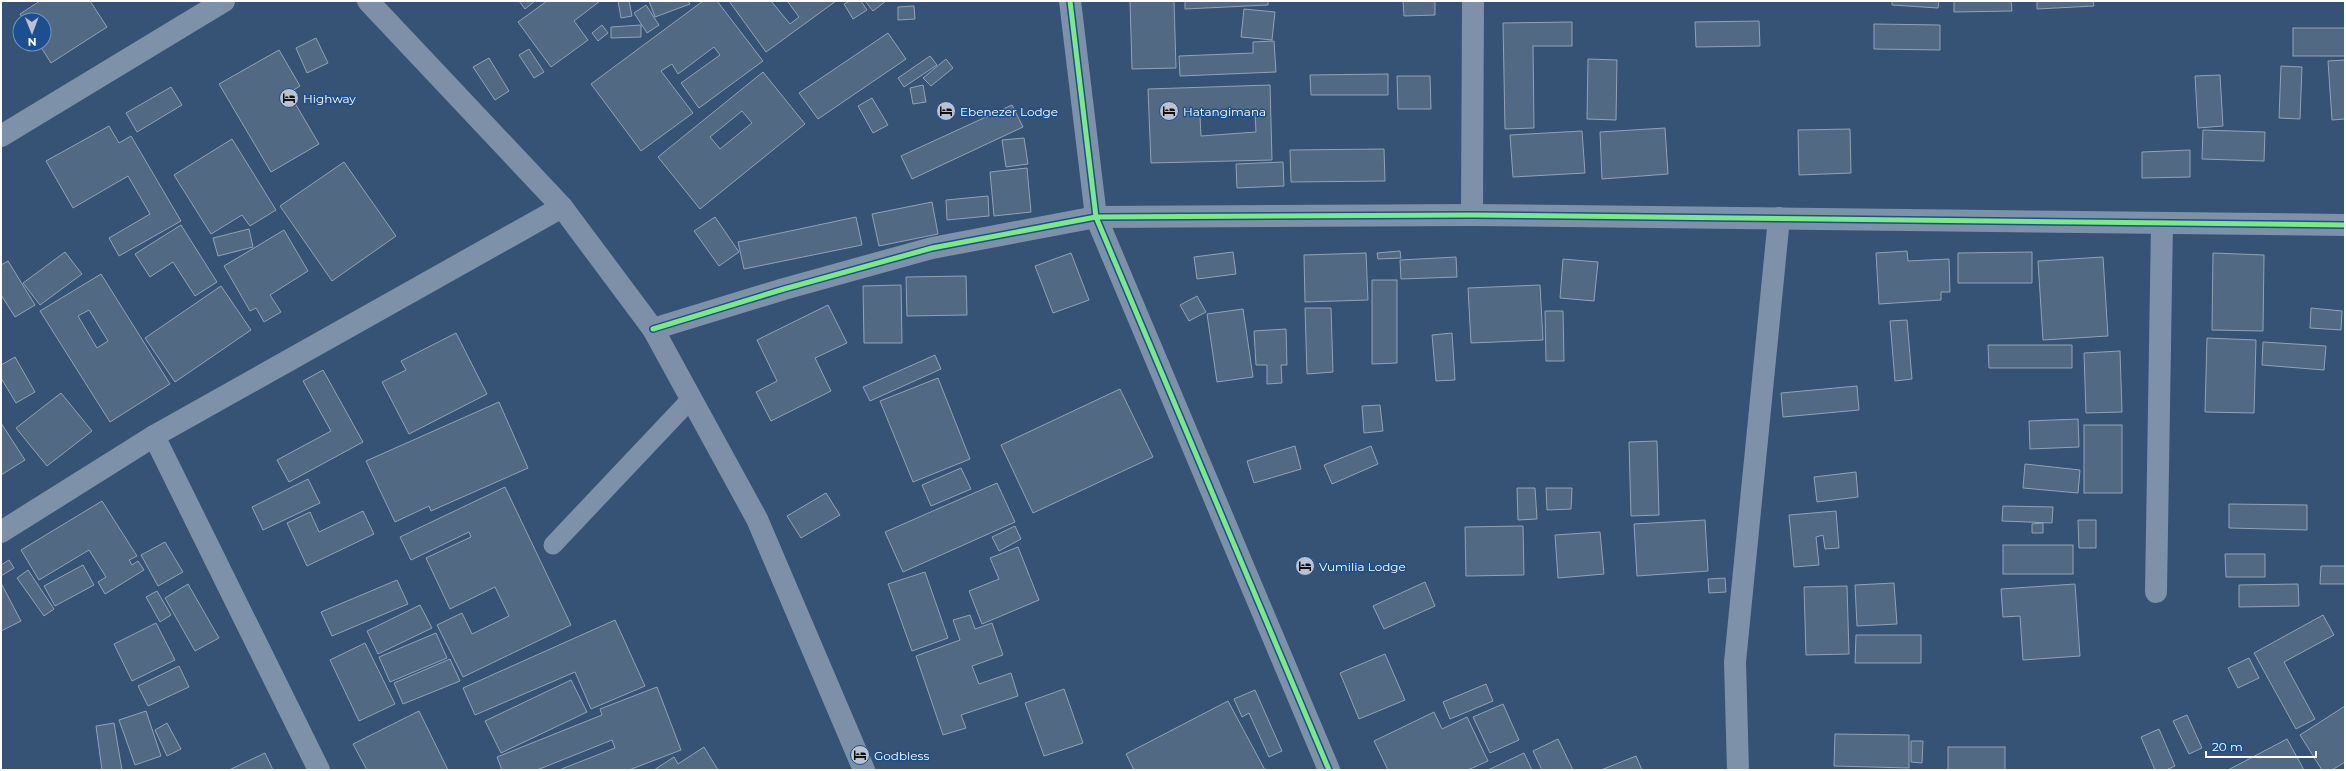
<svg xmlns="http://www.w3.org/2000/svg" width="2346" height="771" viewBox="0 0 2346 771" font-family="Montserrat,sans-serif">
<rect width="100%" height="100%" fill="#365274"/>
<g fill="#526984" stroke="#92a2b6" fill-rule="evenodd">
<path d="M40,1H90L107,27L51,63L39,44H44V20H24L20,14Z"/>
<path d="M519,1H535L525,9Z"/>
<path d="M547,1H600L574,21L588,40L551,67L518,22Z"/>
<path d="M618,1H629L632,16L621,18Z"/>
<path d="M649,1H688L690,4L655,17Z"/>
<path d="M703,1H717L763,61L699,108L681,83L720,55L714,47L678,74L672,64L661,71L693,113L641,151L591,84Z"/>
<path d="M729,1H771L790,24L799,17L788,2L789,1H836L766,52Z"/>
<path d="M850,1H861L867,10L853,19L844,4Z"/>
<path d="M865,1H886L873,11Z"/>
<path d="M1130,1H1174L1176,68L1132,69Z"/>
<path d="M1185,1H1268V5L1185,9Z"/>
<path d="M1403,1H1435V15L1404,16Z"/>
<path d="M1892,1H1939L1938,8L1892,5Z"/>
<path d="M1954,1H2011L2012,11L1954,12Z"/>
<path d="M2037,1H2093L2094,6L2037,9Z"/>
<path d="M646,5L659,25L647,33L634,13Z"/>
<path d="M914,6L915,19L898,20V7Z"/>
<path d="M1244,9L1275,12L1272,40L1241,37Z"/>
<path d="M1759,21L1760,46L1696,47L1695,22Z"/>
<path d="M1572,22V46H1533L1534,128L1505,129L1503,23Z"/>
<path d="M1874,24L1940,25V50L1874,49Z"/>
<path d="M602,25L608,33L598,41L592,33Z"/>
<path d="M641,25V37L611,38V27Z"/>
<rect x="2293" y="28" width="52" height="28"/>
<path d="M888,33L906,59L818,119L799,93Z"/>
<path d="M316,38L328,63L307,73L296,48Z"/>
<path d="M1274,41L1276,72L1180,76L1179,56L1253,53V42Z"/>
<path d="M529,49L544,72L534,78L519,55Z"/>
<path d="M279,50L300,86L289,93L319,144L271,172L219,84Z"/>
<path d="M930,56L937,65L904,87L898,78Z"/>
<path d="M489,58L509,91L495,100L473,67Z"/>
<path d="M946,59L953,68L931,86L923,78Z"/>
<path d="M1588,59L1617,60L1616,120L1587,119Z"/>
<path d="M2345,60V119L2332,120L2328,61Z"/>
<path d="M2281,66L2302,67L2300,119L2279,118Z"/>
<path d="M763,72L805,124L700,209L658,157ZM742,111L752,123L720,149L710,137Z"/>
<path d="M1388,74V95H1311L1310,75Z"/>
<path d="M2220,75L2223,126L2198,128L2195,76Z"/>
<path d="M1397,76H1430L1431,109H1398Z"/>
<path d="M923,85L926,102L913,104L910,88Z"/>
<path d="M1270,85L1272,160L1151,163L1148,89ZM1255,113L1256,132L1201,136L1200,116Z"/>
<path d="M171,87L182,105L137,132L126,113Z"/>
<path d="M872,98L888,125L873,133L858,106Z"/>
<path d="M1012,105L1023,127L912,179L901,156Z"/>
<path d="M109,126L119,143L131,136L181,221L119,256L109,238L150,214L128,176L73,208L46,161Z"/>
<path d="M1665,128L1668,174L1602,179L1600,132Z"/>
<path d="M1850,129L1851,173L1799,175L1798,130Z"/>
<path d="M2203,130L2265,132L2264,161L2202,159Z"/>
<path d="M1582,131L1585,173L1513,177L1510,135Z"/>
<path d="M1024,138L1028,164L1006,167L1002,140Z"/>
<path d="M232,139L276,210L250,226L242,215L211,234L174,175Z"/>
<path d="M1384,149L1385,181L1291,182L1290,150Z"/>
<path d="M2190,150V177L2142,178V152Z"/>
<path d="M344,162L396,236L332,281L280,206Z"/>
<path d="M1283,162L1284,186L1237,188L1236,164Z"/>
<path d="M1027,168L1031,212L994,216L990,172Z"/>
<path d="M988,196L989,216L947,220L946,200Z"/>
<path d="M932,202L938,234L879,246L872,214Z"/>
<path d="M715,217L739,252L719,266L694,231Z"/>
<path d="M856,217L862,245L744,269L738,242Z"/>
<path d="M181,225L217,282L195,296L173,262L150,277L135,254Z"/>
<path d="M249,229L253,247L218,256L213,238Z"/>
<path d="M284,230L308,271L270,295L281,312L264,322L256,308L250,311L224,266Z"/>
<path d="M1400,251L1401,258L1378,259L1377,253Z"/>
<path d="M1907,251L1908,261L1949,259L1950,292H1941V300L1879,304L1876,253Z"/>
<path d="M65,252L82,274L40,305L23,283Z"/>
<path d="M1233,252L1236,274L1197,279L1194,257Z"/>
<path d="M2032,252V283H1958V253Z"/>
<path d="M1071,253L1089,300L1053,313L1035,266Z"/>
<path d="M1366,253L1368,300L1305,302L1304,255Z"/>
<path d="M2213,253L2264,255L2263,331L2212,330Z"/>
<path d="M1456,257L1457,277L1401,279L1400,260Z"/>
<path d="M2103,257L2108,336L2043,340L2038,261Z"/>
<path d="M1563,259L1598,262L1594,301L1560,298Z"/>
<path d="M8,261L35,305L15,317L1,295V265Z"/>
<path d="M101,274L170,384L110,422L40,311ZM89,310L108,341L97,348L78,316Z"/>
<path d="M966,276L967,315L907,316L906,277Z"/>
<path d="M1372,280H1397V363L1372,364Z"/>
<path d="M901,285L902,343H864L863,286Z"/>
<path d="M1540,285L1543,340L1471,343L1468,288Z"/>
<path d="M221,286L251,330L175,382L145,338Z"/>
<path d="M1197,296L1206,312L1189,321L1180,305Z"/>
<path d="M828,305L847,343L815,358L831,391L771,421L756,392L777,381L757,340Z"/>
<path d="M1305,308H1331L1333,372L1307,374Z"/>
<path d="M2311,308L2342,311L2341,330L2310,328Z"/>
<path d="M1243,309L1253,377L1217,382L1207,314Z"/>
<path d="M1545,311H1563L1564,361H1546Z"/>
<path d="M1907,320L1912,379L1895,381L1890,321Z"/>
<path d="M1286,329L1287,365H1281L1282,383L1267,384V365H1256L1254,331Z"/>
<path d="M456,333L487,394L409,434L382,382L406,370L401,361Z"/>
<path d="M1452,333L1455,380L1436,381L1432,335Z"/>
<path d="M2207,338L2256,340L2254,413L2205,412Z"/>
<path d="M2263,342L2326,346L2324,370L2262,365Z"/>
<path d="M1988,345H2072V368H1989Z"/>
<path d="M2120,351L2122,412L2086,413L2084,353Z"/>
<path d="M935,355L941,369L870,401L863,387Z"/>
<path d="M15,357L35,392L16,403L1,378V365Z"/>
<path d="M323,370L363,442L289,482L277,460L331,431L303,381Z"/>
<path d="M938,378L970,459L913,482L880,401Z"/>
<path d="M1857,386L1859,410L1783,417L1781,393Z"/>
<path d="M1120,389L1153,457L1033,513L1001,445Z"/>
<path d="M61,393L92,431L47,466L16,428Z"/>
<path d="M499,402L528,468L431,511L429,506L395,522L366,461Z"/>
<path d="M1380,405L1383,431L1364,433L1362,406Z"/>
<path d="M2078,419L2079,447L2030,449L2029,421Z"/>
<path d="M1,423L25,460L1,475Z"/>
<rect x="2084" y="425" width="38" height="68"/>
<path d="M1657,441L1659,515L1631,516L1629,442Z"/>
<path d="M1295,446L1301,469L1254,483L1247,461Z"/>
<path d="M1371,446L1378,464L1332,484L1324,465Z"/>
<path d="M2025,464L2080,470L2078,493L2023,488Z"/>
<path d="M961,468L971,489L931,506L922,485Z"/>
<path d="M1856,472L1858,497L1817,502L1814,477Z"/>
<path d="M308,479L320,503L263,530L252,507Z"/>
<path d="M997,483L1015,522L903,572L885,532Z"/>
<path d="M505,487L571,625L463,677L437,625L462,613L472,634L509,616L495,587L450,609L426,558L471,537L469,532L411,560L400,537Z"/>
<path d="M1517,488H1535L1537,519L1518,520Z"/>
<path d="M1546,488H1572L1571,509L1547,510Z"/>
<path d="M826,493L840,515L801,538L787,516Z"/>
<path d="M102,501L137,556L129,560L132,565L138,561L144,570L105,594L98,582L106,577L89,550L39,580L21,550Z"/>
<path d="M2229,504L2307,505V530L2229,528Z"/>
<path d="M2003,506L2053,507L2052,523L2002,521Z"/>
<path d="M363,511L374,534L307,566L287,523L310,512L319,532Z"/>
<path d="M1836,511L1839,548L1825,549L1823,535L1816,537L1819,565L1794,567L1789,515Z"/>
<path d="M1705,520L1708,571L1637,576L1634,524Z"/>
<path d="M2078,520H2096V548H2079Z"/>
<path d="M2043,523V533H2032V524Z"/>
<path d="M1015,526L1021,539L999,551L992,537Z"/>
<path d="M1523,526L1524,575L1466,576L1465,527Z"/>
<path d="M1600,532L1604,574L1558,578L1555,535Z"/>
<path d="M165,542L183,572L158,586L141,555Z"/>
<rect x="2003" y="545" width="70" height="29"/>
<path d="M1018,547L1039,600L982,624L969,591L999,579L990,558Z"/>
<path d="M2225,554H2265V577H2226Z"/>
<path d="M9,560L14,568L1,576V565Z"/>
<path d="M83,565L94,585L55,606L44,586Z"/>
<path d="M2321,566H2345V584H2320Z"/>
<path d="M28,570L54,609L44,616L17,578Z"/>
<path d="M925,572L948,638L912,651L888,584Z"/>
<path d="M1725,578L1726,592L1709,593L1708,579Z"/>
<path d="M397,580L408,604L332,636L321,612Z"/>
<path d="M1425,582L1435,606L1384,629L1373,606Z"/>
<path d="M1,583L21,621L1,631Z"/>
<path d="M1894,583L1897,624L1857,626L1855,585Z"/>
<path d="M188,584L219,638L195,651L165,598Z"/>
<path d="M2075,584L2080,656L2023,660L2020,616L2003,617L2001,589Z"/>
<path d="M2298,584L2299,606L2239,607V585Z"/>
<path d="M1847,586L1849,654L1806,655L1804,587Z"/>
<path d="M157,591L171,615L160,622L146,597Z"/>
<path d="M420,605L432,628L378,654L367,631Z"/>
<path d="M970,615L975,629L992,623L1003,655L972,666L979,684L1011,673L1018,696L961,715L966,728L943,735L916,656L960,640L953,620Z"/>
<path d="M2323,615L2334,635L2284,662L2315,719L2296,729L2254,653Z"/>
<path d="M615,620L645,686L591,709L575,672L475,715L463,688Z"/>
<path d="M156,623L175,660L132,681L114,644Z"/>
<path d="M436,633L447,658L390,682L379,657Z"/>
<path d="M1856,635H1921V663H1855Z"/>
<path d="M365,643L395,704L359,721L330,660Z"/>
<path d="M1385,654L1405,700L1359,719L1340,673Z"/>
<path d="M2249,658L2259,678L2238,688L2228,668Z"/>
<path d="M450,659L460,681L403,704L394,683Z"/>
<path d="M179,666L189,687L148,706L138,686Z"/>
<path d="M571,680L587,712L501,753L485,721Z"/>
<path d="M1486,684L1493,701L1450,719L1443,702Z"/>
<path d="M657,687L681,750L629,770H559L615,748L612,740L537,770H502L497,757L602,715L600,709Z"/>
<path d="M1064,689L1083,743L1044,756L1025,703Z"/>
<path d="M1255,690L1282,751L1269,757L1249,713L1242,717L1234,699Z"/>
<path d="M1228,701L1265,770H1134L1126,754Z"/>
<path d="M1503,704L1519,740L1490,753L1473,717Z"/>
<path d="M2345,706V762L2332,770H2322L2300,735Z"/>
<path d="M146,711L161,756L135,765L119,720Z"/>
<path d="M419,711L448,770H367L353,744Z"/>
<path d="M1434,712L1442,729L1467,717L1488,761L1468,770H1388L1374,741Z"/>
<path d="M2187,715L2202,748L2189,754L2173,721Z"/>
<path d="M114,723L122,770H102L96,726Z"/>
<path d="M167,723L181,749L167,756L155,730Z"/>
<path d="M2159,729L2175,766L2166,770H2155L2141,737Z"/>
<path d="M1835,734L1909,735V768L1834,766Z"/>
<path d="M1558,739L1573,770H1542L1533,751Z"/>
<path d="M2287,739L2304,770H2228Z"/>
<path d="M1911,741H1923L1922,763L1911,762Z"/>
<path d="M704,747L718,770H654L674,757L678,764Z"/>
<rect x="1948" y="747" width="57" height="23"/>
<path d="M265,753L273,770H229Z"/>
<path d="M1524,753L1532,770H1488Z"/>
<path d="M1636,756L1642,770H1601Z"/>
</g>
<g fill="none" stroke-linecap="round" stroke-linejoin="round">
<path stroke="#7d92a8" stroke-width="19" d="M553,545L691,399"/>
<g stroke="#7d92a8" stroke-width="22">
<path d="M1070,1L1096,217L1329,770"/>
<path d="M1,136L224,1"/>
<path d="M1472,215L1473,1"/>
<path d="M653,329L784,289L932,248L1096,217L1472,215L2345,225"/>
<path d="M154,436L319,770"/>
<path d="M1,532L154,436L562,207"/>
<path d="M2156,592L2162,223"/>
<path d="M1738,770L1735,662L1779,218"/>
</g>
<path stroke="#7e90a7" stroke-width="22" d="M368,1L562,207L653,329L757,519L864,770"/>
<g stroke="#1b4f8f" stroke-width="8">
<g id="cycleway">
<path d="M1070,1L1096,217L1329,770"/>
<path d="M653,329L784,289L932,248L1096,217L1472,215L2345,225"/>
</g>
</g>
<use href="#cycleway" stroke="#7ce984" stroke-width="5"/>
</g>
<defs>
<g id="hotel-disc" transform="scale(1)"><circle r="9.5" fill="#b9c2ce" stroke="#1b4f8f"/><path d="M-6-4.5h1.5V1H6V5H4.5V3h-9V5H-6ZM-4 0a1.8 1.8 0 1 1 3.6 0ZM.5 0V-2.5h3Q6-2.5 6 0Z" fill="#111"/></g>
</defs>
<g fill-rule="evenodd">
<use href="#hotel-disc" x="289" y="98"/>
<use href="#hotel-disc" x="946" y="111"/>
<use href="#hotel-disc" x="1169" y="111"/>
<use href="#hotel-disc" x="1305" y="566"/>
<use href="#hotel-disc" x="860" y="755"/>
</g>
<g text-anchor="middle" dominant-baseline="central" stroke-width="3" stroke-linejoin="round" paint-order="stroke">
<g font-size="12" fill="#fff" stroke="#1b4f8f" text-anchor="start">
<text x="303" y="98">Highway</text>
<text x="960" y="111">Ebenezer Lodge</text>
<text x="1183" y="111">Hatangimana</text>
<text x="1319" y="566">Vumilia Lodge</text>
<text x="874" y="755">Godbless</text>
</g>
</g>
<rect width="2346" height="771" fill="none" stroke="#ffffff" stroke-width="4"/>
<g transform="translate(32 32) rotate(179)"><circle r="19" fill="#1b4f8f" stroke="#7695bc"/>
<path d="M0-3L7 15L0 10L-7 15Z" fill="#b9c2ce"/>
<text y="-6" font-size="11" font-weight="bold" text-anchor="middle" fill="#ffffff">N</text>
</g>
<path d="M2206 751v6h110v-6" fill="none" stroke="#ffffff" stroke-width="2"/>
<text x="2212" y="751" font-size="12" fill="#ffffff" stroke="#1b4f8f" stroke-width="3" paint-order="stroke">20 m</text>
</svg>
